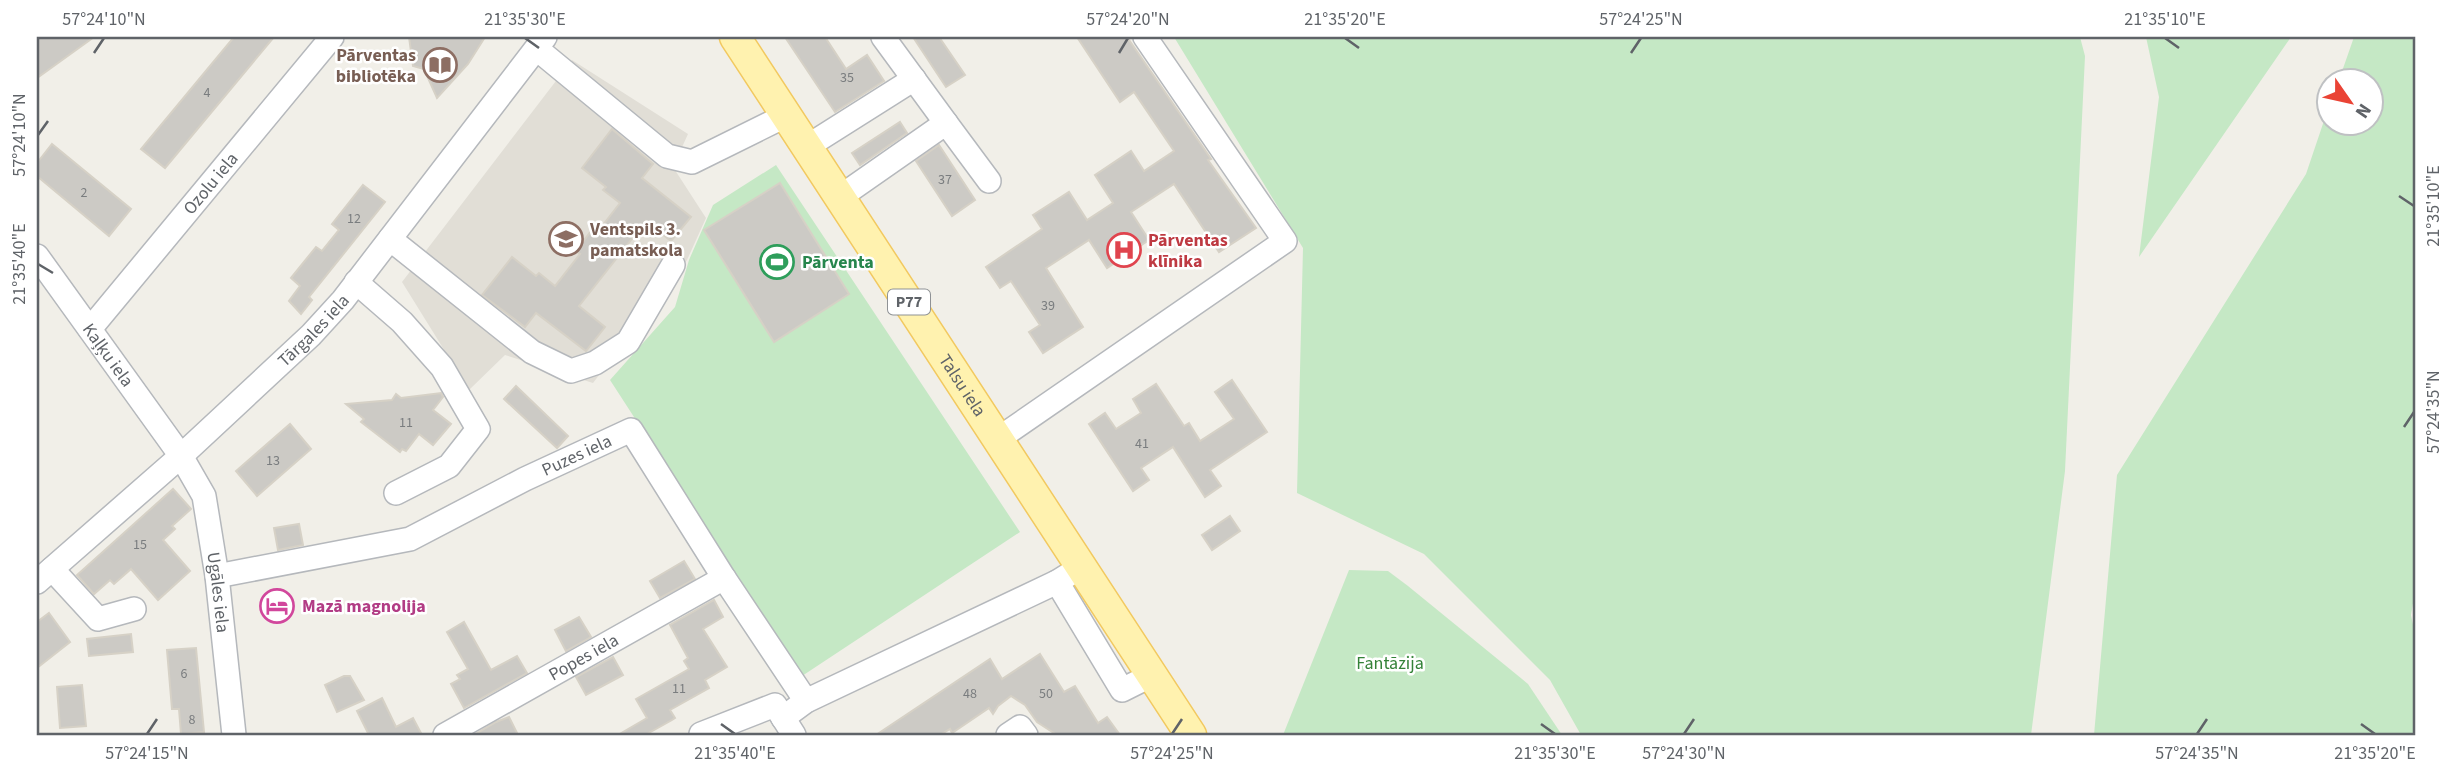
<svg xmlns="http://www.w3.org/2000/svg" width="2452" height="772" viewBox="0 0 2452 772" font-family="'Source Sans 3',sans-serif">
<rect width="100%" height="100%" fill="#f1efe8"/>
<path fill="#e1ded6" d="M572,60L688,134L673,167L706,218L687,260L593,383L505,355L469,390L402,282Z"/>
<g fill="#c5e8c5">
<path d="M1174,37H2080L2085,56L2065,471L2031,735H1581L1550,680L1424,554L1297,493L1303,248Z"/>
<path d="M2146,37H2291L2139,257L2159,97Z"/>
<path d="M2354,37H2415V592L2411,615L2415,634V735H2094L2117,475L2306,174L2329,106L2330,122H2372V80H2339Z"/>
<path d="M776,165L1020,532L802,676L610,380L675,307L689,260L713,205Z"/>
<path d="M1349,570L1388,571L1408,586L1528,684L1562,735H1283Z"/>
</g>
<g fill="#cccac5" stroke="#d6d1c6" stroke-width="2">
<path d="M37,37H94L37,78Z"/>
<path d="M234,37H274L165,168L141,149Z"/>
<path d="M409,37H485L468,64L437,98L424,69L413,66Z"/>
<path d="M785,37H825L846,69L867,55L884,81L835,112Z"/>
<path d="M913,37H939L965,75L946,87Z"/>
<path d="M1077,37H1127L1211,159L1208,160L1256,228L1219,252L1174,184L1131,212L1149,240L1107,268L1089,240L1046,268L1083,327L1043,353L1029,332L1040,325L1011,281L1000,288L986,267L1042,229L1033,215L1069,192L1087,220L1113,203L1095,175L1131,151L1144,171L1174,151L1134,92L1120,102Z"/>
<path d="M900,122L907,133L860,165L852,153Z"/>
<path d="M612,129L653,164L642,178L691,217L671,241L646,221L579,306L605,327L586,351L536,313L525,327L482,295L512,257L536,276L539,273L555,286L580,254L576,251L591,231L595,235L620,203L603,190L606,187L582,168Z"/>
<path d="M52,144L131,209L109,236L37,176V163Z"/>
<path d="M939,145L975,200L952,216L916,161Z"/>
<path d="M780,183L849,294L774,342L704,230Z"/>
<path d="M363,185L385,202L309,297L312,300L301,314L289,301L300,286L291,278L316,247L322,251L339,230L332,224Z"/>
<path d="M1232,380L1267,432L1210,470L1221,486L1205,497L1173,447L1141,468L1149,480L1133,491L1089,424L1105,413L1116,429L1141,413L1133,399L1156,384L1184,426L1189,423L1200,441L1234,419L1215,392Z"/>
<path d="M516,386L568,436L557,448L504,399Z"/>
<path d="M441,393L443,397L433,410L451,424L433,445L419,434L406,451L402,449L400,452L361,422L364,419L346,404L392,400L396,394L401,398Z"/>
<path d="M290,424L311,449L257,496L236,471Z"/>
<path d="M173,489L191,509L172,526L175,529L163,540L190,571L158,600L131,569L114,584L110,580L94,594L77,575Z"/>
<path d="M1230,516L1240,531L1212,550L1202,535Z"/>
<path d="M299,524L303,545L278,550L274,528Z"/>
<path d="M684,561L695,579L660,598L650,581Z"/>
<path d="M714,600L723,617L703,629L727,667L705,680L709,688L670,710L675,718L672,720L645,735H618L647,718L636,699L689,669L684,661L688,658L670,625Z"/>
<path d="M49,613L70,642L37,668V622Z"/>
<path d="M579,617L591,637L566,651L555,630Z"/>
<path d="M464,622L491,670L517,656L527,673L464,708L451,684L460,679L457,675L468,669L447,632Z"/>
<path d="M131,634L133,652L89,656L87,639Z"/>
<path d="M196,648L204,732L181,734L179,709H172L167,650Z"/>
<path d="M1040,654L1064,692L1075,686L1098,723L1107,717L1120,735H1057L1037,722L1025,705L1011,696L998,706L993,714L989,708L952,733L950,729L940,735H876L990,659L1002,679Z"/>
<path d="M613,657L623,675L586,695L576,677Z"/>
<path d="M344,676H350L364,700L337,712L325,685Z"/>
<path d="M82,685L86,726L60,728L57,687Z"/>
<path d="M382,698L396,727L413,718L422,735H369L357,711Z"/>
<path d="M509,717L518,735H474L496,722Z"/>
</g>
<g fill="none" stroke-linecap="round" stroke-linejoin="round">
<g stroke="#b5b8bc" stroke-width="26">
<g id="minor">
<path d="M883,37L946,123"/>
<path d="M537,49L667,156L692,162L787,115"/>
<path d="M808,146L914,79"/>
<path d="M840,197L946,123L989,181"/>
<path d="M390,239L532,352L571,371L595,363L628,342L673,265"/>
<path id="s1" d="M37,256L181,456L204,496L217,576L234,735"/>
<path d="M356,282L402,322L442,367L478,429L449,466L396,493"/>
<path id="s2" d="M90,329L332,37"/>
<path d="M998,439L1285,241L1145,37"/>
<path d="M52,569L98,619L134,609"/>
<path id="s3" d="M217,576L410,539L525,479L631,430L724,578L806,701"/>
<path id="s4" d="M37,582L181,456L311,335L343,300L545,37"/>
<path d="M1057,582L1122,690L1152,675"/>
<path d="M783,718L806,701L1057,582L1081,567"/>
<path d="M701,734L775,705L794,735"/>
<path id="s5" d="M445,735L724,578"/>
<path d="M1008,735L1020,727L1026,735"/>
</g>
</g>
<g stroke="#f2c960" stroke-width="33">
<g id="major">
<path id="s6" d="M735,37L1191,735"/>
</g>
</g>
<use href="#minor" stroke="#fff" stroke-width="23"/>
<use href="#major" stroke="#fff2af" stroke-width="30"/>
</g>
<path fill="none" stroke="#5f6368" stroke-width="2.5" d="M525,38L539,48M1345,38L1359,48M2165,38L2179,48M94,53L104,38M1119,53L1128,38M1631,53L1641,38M38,135L48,121M2399,196L2414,206M38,264L53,273M2404,427L2414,412M721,724L735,734M1541,724L1555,734M2361,724L2375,734M147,734L157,719M1172,734L1182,719M1684,734L1694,719M2197,734L2207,719"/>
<defs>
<g id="library-ring" transform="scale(1.75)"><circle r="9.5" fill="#fff" stroke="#8d6e63" stroke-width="1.5"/><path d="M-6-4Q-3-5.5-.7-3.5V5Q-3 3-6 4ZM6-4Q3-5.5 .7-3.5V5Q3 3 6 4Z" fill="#8d6e63"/></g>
<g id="school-ring" transform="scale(1.75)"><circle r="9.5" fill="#fff" stroke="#8d6e63" stroke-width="1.5"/><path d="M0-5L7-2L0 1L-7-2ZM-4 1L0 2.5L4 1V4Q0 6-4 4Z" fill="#8d6e63"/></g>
<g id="hospital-ring" transform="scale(1.75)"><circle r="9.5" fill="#fff" stroke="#e0444e" stroke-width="1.5"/><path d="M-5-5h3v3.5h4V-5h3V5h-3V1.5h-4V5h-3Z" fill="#e0444e"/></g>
<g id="stadium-ring" transform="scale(1.75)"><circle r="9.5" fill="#fff" stroke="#2e9e5b" stroke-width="1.5"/><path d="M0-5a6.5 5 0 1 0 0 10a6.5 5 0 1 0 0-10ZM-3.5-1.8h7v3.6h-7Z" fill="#2e9e5b"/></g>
<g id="hotel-ring" transform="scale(1.75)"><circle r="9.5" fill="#fff" stroke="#d1479c" stroke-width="1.5"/><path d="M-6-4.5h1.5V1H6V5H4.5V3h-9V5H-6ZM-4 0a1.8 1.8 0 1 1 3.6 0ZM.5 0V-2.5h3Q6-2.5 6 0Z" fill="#d1479c"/></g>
</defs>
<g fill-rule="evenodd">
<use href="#library-ring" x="440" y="65"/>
<use href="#school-ring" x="566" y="239"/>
<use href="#hospital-ring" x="1124" y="250"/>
<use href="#stadium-ring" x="777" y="262"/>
<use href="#hotel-ring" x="277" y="606"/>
</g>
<g text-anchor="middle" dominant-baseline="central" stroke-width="5" stroke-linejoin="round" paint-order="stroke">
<g font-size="14" fill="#7a7d7f">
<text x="847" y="78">35</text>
<text x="207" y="93">4</text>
<text x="945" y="180">37</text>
<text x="84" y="193">2</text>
<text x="354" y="219">12</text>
<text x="1048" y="306">39</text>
<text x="406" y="423">11</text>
<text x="1142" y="444">41</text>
<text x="273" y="461">13</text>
<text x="140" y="545">15</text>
<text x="184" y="674">6</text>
<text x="679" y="689">11</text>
<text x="970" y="694">48</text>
<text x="1046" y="694">50</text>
<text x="192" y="720">8</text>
</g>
<rect fill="#fff" stroke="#8f9295" stroke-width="2" x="888" y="289.5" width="42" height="25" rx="5"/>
<g font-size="16" font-weight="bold" fill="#5f6368">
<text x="909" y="302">P77</text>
</g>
<g font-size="18" font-weight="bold" fill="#785e54" stroke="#fff" text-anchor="end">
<text x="416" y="55">Pārventas<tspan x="416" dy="21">bibliotēka</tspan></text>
<text x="590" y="229" text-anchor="start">Ventspils 3.<tspan x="590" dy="21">pamatskola</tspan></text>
</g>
<g font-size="18" fill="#5f6368" stroke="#fff">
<text stroke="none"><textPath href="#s2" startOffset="189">Ozolu iela</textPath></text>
<text stroke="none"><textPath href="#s4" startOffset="374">Tārgales iela</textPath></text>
<text stroke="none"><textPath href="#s1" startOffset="122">Kaļķu iela</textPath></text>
<text stroke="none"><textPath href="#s6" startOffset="416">Talsu iela</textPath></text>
<text stroke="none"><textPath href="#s3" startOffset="383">Puzes iela</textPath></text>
<text stroke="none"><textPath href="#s1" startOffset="390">Ugāles iela</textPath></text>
<text stroke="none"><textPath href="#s5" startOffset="159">Popes iela</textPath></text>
</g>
<g font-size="18" font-weight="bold" fill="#be3a42" stroke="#fff" text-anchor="start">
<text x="1148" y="240">Pārventas<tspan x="1148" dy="21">klīnika</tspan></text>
</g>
<g font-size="18" font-weight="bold" fill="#27864d" stroke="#fff" text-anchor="start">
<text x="802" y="262">Pārventa</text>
</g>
<g font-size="18" font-weight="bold" fill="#b23c85" stroke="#fff" text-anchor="start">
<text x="302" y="606">Mazā magnolija</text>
</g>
<g font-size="18" fill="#348238" stroke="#fff">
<text x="1390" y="663">Fantāzija</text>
</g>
</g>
<rect width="2452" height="772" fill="none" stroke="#ffffff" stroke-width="77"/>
<g transform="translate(2350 102) rotate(124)"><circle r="33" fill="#ffffff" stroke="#bfc1c3" stroke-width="2"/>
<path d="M0-5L12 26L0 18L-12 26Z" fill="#ea4335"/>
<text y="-10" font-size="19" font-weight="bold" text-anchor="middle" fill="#5f6368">N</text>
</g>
<rect x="38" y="38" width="2376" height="696" fill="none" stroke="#5f6368" stroke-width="2.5"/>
<g font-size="18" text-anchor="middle" fill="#5f6368">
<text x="104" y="25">57°24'10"N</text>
<text x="525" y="25">21°35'30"E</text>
<text x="1128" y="25">57°24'20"N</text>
<text x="1345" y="25">21°35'20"E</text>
<text x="1641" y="25">57°24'25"N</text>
<text x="2165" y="25">21°35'10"E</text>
<text transform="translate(19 135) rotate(-90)" y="6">57°24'10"N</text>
<text transform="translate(2433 206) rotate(-90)" y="6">21°35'10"E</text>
<text transform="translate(19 264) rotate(-90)" y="6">21°35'40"E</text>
<text transform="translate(2433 412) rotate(-90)" y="6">57°24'35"N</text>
<text x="147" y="759">57°24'15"N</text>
<text x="735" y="759">21°35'40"E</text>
<text x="1172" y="759">57°24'25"N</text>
<text x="1555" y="759">21°35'30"E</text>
<text x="1684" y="759">57°24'30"N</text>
<text x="2197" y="759">57°24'35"N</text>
<text x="2375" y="759">21°35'20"E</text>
</g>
</svg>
